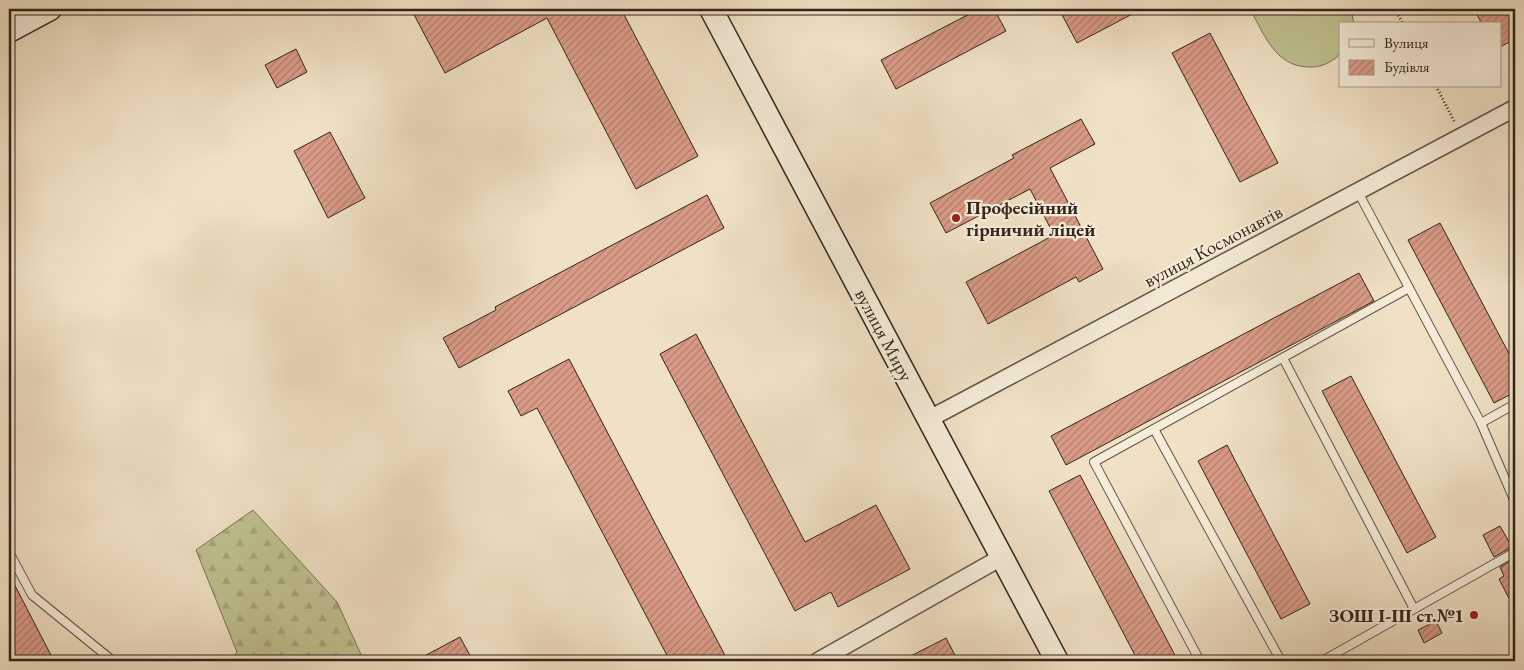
<svg xmlns="http://www.w3.org/2000/svg" width="1524" height="670" viewBox="0 0 1524 670" font-family="'EB Garamond',serif">
<defs>
<pattern id="forest-firs" width="22" height="20" patternUnits="userSpaceOnUse" patternTransform="scale(1.25)"><rect width="22" height="20" fill="#c0c190"/><path d="M5 1l3.5 6h-7zM16 11l3.5 6h-7z" fill="#a5a67c"/></pattern>
<pattern id="building-hatch" width="6" height="6" patternUnits="userSpaceOnUse" patternTransform="scale(1.25)"><rect width="6" height="6" fill="#da9b86"/><path d="M-1 1l2-2M0 6l6-6M5 7l2-2" fill="none" stroke="#b17e6d"/></pattern>
</defs>
<rect width="100%" height="100%" fill="#f0e1c5"/>
<filter id="stains"><feTurbulence type="fractalNoise" baseFrequency=".004" numOctaves="4"/><feColorMatrix values="0 0 0 0 .2 0 0 0 0 .09 0 0 0 0 .02 0 0 0 .5 -.17"/></filter>
<radialGradient id="worn" r=".72"><stop offset=".6" stop-color="#630" stop-opacity="0"/><stop offset="1" stop-color="#630" stop-opacity=".3"/></radialGradient>
<path fill="url(#forest-firs)" stroke="#787356" d="M253,510L337,602L364,661H229L237,652L196,550Z"/>
<path fill="#c0c190" stroke="#787356" d="M1250,9H1351L1354,24H1340V54C1331,63 1320,68 1308,67C1275,66 1264,34 1250,9Z"/>
<g fill="url(#building-hatch)" stroke="#31251b">
<path d="M411,9H621L698,156L636,189L547,18L445,73Z"/>
<path d="M979,9H994L1006,31L896,89L881,60Z"/>
<path d="M1059,9H1142L1077,43Z"/>
<path d="M1474,9H1515V39L1500,47V24H1482Z"/>
<path d="M1210,33L1278,163L1240,182L1172,53Z"/>
<path d="M296,49L307,72L277,88L265,65Z"/>
<path d="M1081,119L1095,144L1050,168L1103,269L1079,282L1076,277L988,324L966,282L1054,235L1030,189L946,233L930,203L1014,158L1012,155Z"/>
<path d="M330,132L365,198L328,218L294,151Z"/>
<path d="M707,195L724,228L459,368L443,338L496,310L495,307Z"/>
<path d="M1440,223L1515,365V392L1494,403L1408,240Z"/>
<path d="M1359,273L1374,301L1066,465L1051,436Z"/>
<path d="M696,334L805,542L876,505L910,569L838,607L831,592L795,611L660,354Z"/>
<path d="M569,359L657,527L728,661H670L537,408L521,416L508,391Z"/>
<path d="M1351,376L1436,537L1407,553L1322,391Z"/>
<path d="M1227,445L1310,604L1281,619L1198,461Z"/>
<path d="M1080,475L1178,661H1138L1049,491Z"/>
<path d="M1500,526L1512,547L1494,557L1483,535Z"/>
<path d="M1515,558V610L1499,579L1504,576L1500,567Z"/>
<path d="M9,574L54,661H15L9,650Z"/>
<path d="M1436,621L1442,633L1424,643L1418,630Z"/>
<path d="M460,637L473,661H415Z"/>
<path d="M946,638L958,661H901Z"/>
</g>
<g fill="none" stroke-linecap="round" stroke-linejoin="round">
<g stroke="#615446" stroke-width="10">
<g id="service">
<path d="M1358,192L1481,423L1515,404"/>
<path d="M1283,358L1414,609"/>
<path d="M1481,423L1515,502"/>
<path d="M1154,429L1281,661"/>
<path d="M9,552L32,595L113,661"/>
<path d="M1200,661L1094,462L1409,288"/>
<path d="M1322,661L1515,552"/>
</g>
</g>
<g stroke="#615446" stroke-width="19">
<g id="minor">
<path d="M929,419L1515,108"/>
<path d="M818,661L1002,557"/>
</g>
</g>
<g stroke="#31251b" stroke-width="25">
<g id="secondary">
<path d="M711,9L1057,661"/>
<path d="M9,31L50,9"/>
</g>
</g>
<g stroke="#31251b" stroke-width="3" stroke-dasharray="1 2.5" stroke-linecap="butt">
<path d="M1395,9L1403,24"/>
<path d="M1436,86L1454,121"/>
</g>
<use href="#service" stroke="#f5ecd9" stroke-width="8"/>
<use href="#minor" stroke="#f5ecd9" stroke-width="16"/>
<use href="#secondary" stroke="#f5ecd9" stroke-width="22"/>
</g>
<g fill="#8f2418" stroke="#f5ecd9" stroke-width="2">
<circle cx="956" cy="218" r="5"/>
<circle cx="1474" cy="615" r="5"/>
</g>
<g text-anchor="middle" dominant-baseline="central" stroke-width="4.5" stroke-linejoin="round" paint-order="stroke">
<g font-size="19" font-weight="bold" fill="#31251b" stroke="#f5ecd9" text-anchor="start">
<text x="966" y="207">Професійний<tspan x="966" dy="22">гірничий ліцей</tspan></text>
<text x="1464" y="615" text-anchor="end">ЗОШ I-III ст.№1</text>
</g>
<g font-size="19" fill="#31251b" stroke="#f5ecd9">
<text transform="translate(1213 246) rotate(-28)">вулиця Космонавтів</text>
<text transform="translate(884 335) rotate(62)">вулиця Миру</text>
</g>
</g>
<rect width="1524" height="670" fill="none" stroke="#f0e1c5" stroke-width="30"/>
<rect x="10" y="10" width="1504" height="650" fill="none" stroke="#31251b" stroke-width="2.5"/>
<rect x="15" y="15" width="1494" height="640" fill="none" stroke="#31251b"/>
<rect x="1339" y="22" width="162" height="65" fill="#f5ecd9" stroke="#a79c8d"/>
<rect x="1349" y="39" width="25" height="8" fill="#f5ecd9" stroke="#a79c8d"/>
<text x="1384" y="48" font-size="15" fill="#31251b">Вулиця</text>
<rect x="1349" y="60" width="25" height="15" fill="url(#building-hatch)" stroke="#a79c8d"/>
<text x="1384" y="72" font-size="15" fill="#31251b">Будівля</text>
<rect width="100%" height="100%" filter="url(#stains)"/>
<rect width="100%" height="100%" fill="url(#worn)"/>
</svg>
